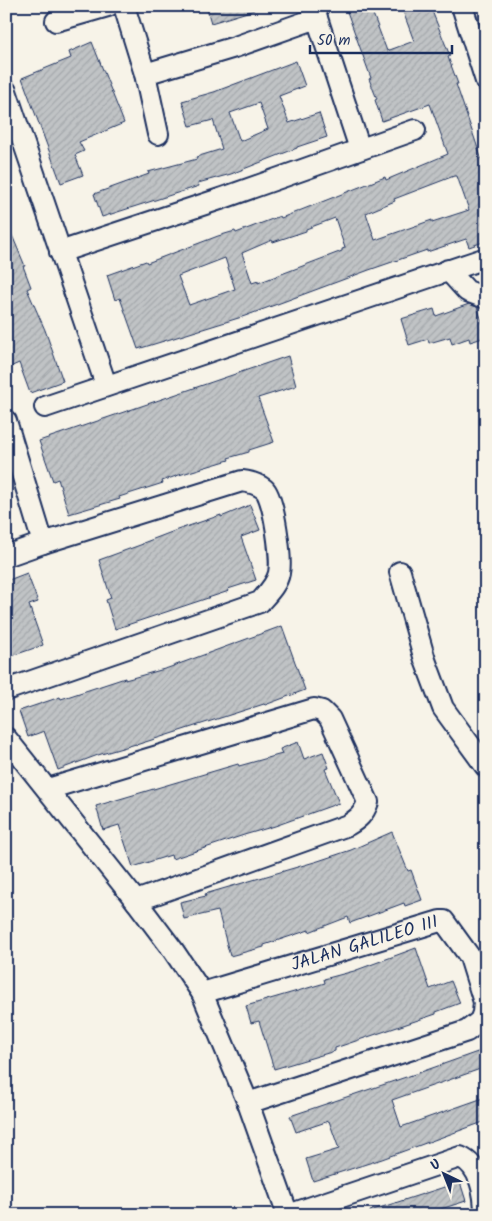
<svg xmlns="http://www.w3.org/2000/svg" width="492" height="1221" viewBox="0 0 492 1221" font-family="Kalam,sans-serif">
<defs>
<pattern id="building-hatch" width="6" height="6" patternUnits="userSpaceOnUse" patternTransform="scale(1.25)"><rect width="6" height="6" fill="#c0c3c5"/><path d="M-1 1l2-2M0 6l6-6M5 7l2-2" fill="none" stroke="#a4a8ac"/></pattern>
</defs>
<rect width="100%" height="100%" fill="#f7f3e8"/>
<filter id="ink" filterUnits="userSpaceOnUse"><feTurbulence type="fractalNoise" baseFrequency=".02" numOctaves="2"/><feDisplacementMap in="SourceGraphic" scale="10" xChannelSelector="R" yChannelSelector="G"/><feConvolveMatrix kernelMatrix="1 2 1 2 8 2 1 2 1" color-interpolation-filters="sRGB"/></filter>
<g filter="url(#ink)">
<g fill="url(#building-hatch)" stroke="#1b2f5e" fill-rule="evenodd">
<path d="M206,6H253L254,10L211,23Z"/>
<path d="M345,6H370L387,51L414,41L401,6H430L450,56L448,57L458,84H456L486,172V241L469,247L466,239L427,252V250L369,270L245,316L138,349L120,298L115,300L107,275L146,261L147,263L218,236L235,231L236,233L280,216L281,218L385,177L386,180L448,154L430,104L382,121L375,100L377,99L369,79L371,78ZM454,176H457L469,210L432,222V220L375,240L366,213L395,201L394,199ZM335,218L345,248L342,249V251L258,283V281L252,283L242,253L272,240L273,242L306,231V229ZM225,258L235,289L189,305L178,276Z"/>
<path d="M92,42L124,123L79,142L84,151L75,155L83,175L61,183L22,78L71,58L69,52Z"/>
<path d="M296,61L305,86L279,96L289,123L319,113L327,137L297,147V148L231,174L198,183L199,186L102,217L94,194L149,174L148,172L197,159L196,157L222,149L213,120L190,126L182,101L214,92ZM259,103L268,129L240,141L230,113Z"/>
<path d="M6,221L25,266H23L31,287L27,289L45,330L63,381L30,393L19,363L10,367L6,356Z"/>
<path d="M469,304L477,307L486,332V337L470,342L469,338L452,344L450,337L429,343L428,339L409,345L401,319L434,309L436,316Z"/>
<path d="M288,356L296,386L258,398L274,442L249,450V452L228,458L229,460L179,475L162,481L163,483L119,497L120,499L69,514L58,479L53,481L39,441Z"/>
<path d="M250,505L260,530L241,537L256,580L228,589L229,591L115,629L106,600L111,598L99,560L143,544V543L177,530L221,515V517Z"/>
<path d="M27,573L38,602L29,605L43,645L6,658V581Z"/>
<path d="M282,626L305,690L265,705L264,704L136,745V744L98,755L58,770L44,731L28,737L19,711L60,697L61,699L125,678V680L168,668Z"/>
<path d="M298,742L304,759L323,752L329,768L325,769L339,803L275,826L244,835L172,859L171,855L133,867L119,825L103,830L96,806L238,764L239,766L282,754L280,749Z"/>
<path d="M392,832L408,871L411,870L422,900L405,906L404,903L350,923L348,917L309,932V930L264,945V947L230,956L218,911L184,919L180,902L206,896L205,894L318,861L351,850Z"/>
<path d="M416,948L430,989L451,981L460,1003L436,1012V1014L335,1048V1051L274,1069L259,1021L251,1023L246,1006L325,983L324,979L354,971Z"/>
<path d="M486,1049V1067L392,1100L401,1127L486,1097V1121L382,1159L313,1181L306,1159L339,1149L329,1121L296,1132L290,1116L421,1072Z"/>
<path d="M460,1182L466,1201L422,1215H371L370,1211Z"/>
</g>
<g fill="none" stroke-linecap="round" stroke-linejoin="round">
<g stroke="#1b2f5e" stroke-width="24">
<g id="street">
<path d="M124,6L145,74L158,134"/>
<path d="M313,6L360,149"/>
<path d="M462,6L486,81"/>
<path d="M56,21L108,6"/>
<path d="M145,74L235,47L317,18"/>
<path d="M6,91L106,385"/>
<path d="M60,252L223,198L415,130"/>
<path d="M448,270L467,291L486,298"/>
<path d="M45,407L486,258"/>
<path d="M6,421L43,543"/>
<path d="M6,556L43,543L242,481C250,482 258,484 264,489C274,497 282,559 279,573C277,584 268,593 260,602L6,690"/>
<path d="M400,572L425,660L443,708L486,767"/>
<path d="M6,738L136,901L173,950L202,993L248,1103L288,1215"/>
<path d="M48,789L314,709L322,711L330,719L368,802C364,814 358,819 348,825L136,901"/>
<path id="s1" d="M202,993L440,921H444L470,957L484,1002L483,1013L480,1021L467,1031L248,1103"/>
<path d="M288,1215L460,1157C481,1166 485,1195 485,1215"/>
</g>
</g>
<use href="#street" stroke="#f7f3e8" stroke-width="20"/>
</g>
</g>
<g text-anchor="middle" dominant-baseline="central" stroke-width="4.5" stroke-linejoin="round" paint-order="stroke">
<g font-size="18" fill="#1b2f5e" stroke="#f7f3e8">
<text stroke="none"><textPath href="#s1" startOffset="170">JALAN GALILEO III</textPath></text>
</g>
</g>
<rect width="492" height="1221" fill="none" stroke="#f7f3e8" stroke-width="25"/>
<rect x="12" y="12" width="467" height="1196" fill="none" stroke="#1b2f5e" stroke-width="2" filter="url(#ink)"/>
<g transform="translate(444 1174) rotate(317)" stroke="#f7f3e8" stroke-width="4" paint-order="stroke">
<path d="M0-4L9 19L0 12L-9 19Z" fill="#1b2f5e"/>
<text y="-8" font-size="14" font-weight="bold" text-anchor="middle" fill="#1b2f5e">U</text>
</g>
<path d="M310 45v8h142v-8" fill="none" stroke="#1b2f5e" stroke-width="2.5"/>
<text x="317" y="45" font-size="15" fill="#1b2f5e" stroke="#f7f3e8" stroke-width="4" paint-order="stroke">50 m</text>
</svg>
